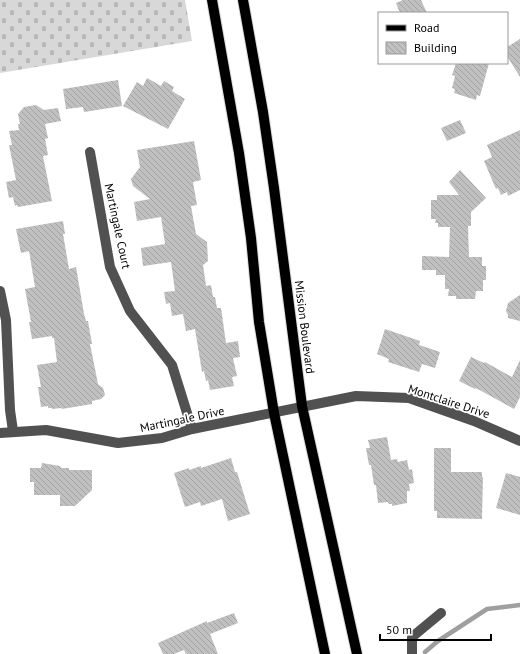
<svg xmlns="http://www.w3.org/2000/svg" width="520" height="654" viewBox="0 0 520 654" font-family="'PT Sans',sans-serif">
<defs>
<pattern id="cemetery-stones" width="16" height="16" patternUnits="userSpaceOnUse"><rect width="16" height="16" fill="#d8d8d8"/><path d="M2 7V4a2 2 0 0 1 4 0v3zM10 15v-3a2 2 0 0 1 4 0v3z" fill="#b8b8b8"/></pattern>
<pattern id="building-back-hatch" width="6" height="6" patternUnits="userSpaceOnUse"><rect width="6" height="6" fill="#c0c0c0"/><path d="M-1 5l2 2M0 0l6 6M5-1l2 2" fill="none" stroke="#a3a3a3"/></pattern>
</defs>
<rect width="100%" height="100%" fill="#fff"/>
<path fill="url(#cemetery-stones)" d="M0,0H185L192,41L0,73Z"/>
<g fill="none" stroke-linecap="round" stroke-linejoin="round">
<path stroke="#9f9f9f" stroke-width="4.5" d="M425,652L438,641L487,609L520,605"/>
</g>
<g fill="url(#building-back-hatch)">
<path d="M403,0H421L427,13H400L396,3Z"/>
<path d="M520,39V77L507,56V47Z"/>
<path d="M456,63H489L480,96L477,95L476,100L454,93L455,89L452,88L455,76L452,75Z"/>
<path d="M147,78L161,86L164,81L174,87L172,91L185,99L168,129L123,106L137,82L143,86Z"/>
<path d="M118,80L122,106L84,112L83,107L66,109L63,89Z"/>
<path d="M36,105L44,110L58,108L61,121L45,124L48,138L45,139L48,155L43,156L52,201L18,207L17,205L15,206L13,197L9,198L6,182L16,180L9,145H12L9,131L19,130L18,124H20L18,114L24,107Z"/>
<path d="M460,120L466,133L447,141L441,128Z"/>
<path d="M520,130V190L508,196L507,192L501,195L498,188L496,189L484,161L492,157L487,145Z"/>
<path d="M194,141L201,180L193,182L197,205L191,206L196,234L207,242L208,261L203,265L206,286L211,285L213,297H215L217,308H221L226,343L238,341L240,357L233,358L237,376L232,377L234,386L210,390L208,380L206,381L204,371L202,372L195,329L186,331L183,314L172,316L170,303L166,304L164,292L175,291L171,262L143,266L141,248L165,244L161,217L137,221L134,202L150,199L133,186L131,179L140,167L137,150Z"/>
<path d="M460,170L486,198L471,212V226H468L469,257H482V266H486V280H483V291H476L475,299H456V296H448L449,289H445V275H436V270H422V256L449,257L450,227H438V223H435L436,219H431V200H437V195H459L449,182Z"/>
<path d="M63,221L65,234H63L69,269L76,267L84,314L86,321H88L92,344H90L98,384L103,388L105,395L101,399L92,401V404L62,409L61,408L52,409V408H48V406L41,407L38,387H41L37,365L57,362L54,338H52V336L32,339L29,322H31L25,289L35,287L29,251L21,253L16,229Z"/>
<path d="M520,295V321L508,318V315L506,311L508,303Z"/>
<path d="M385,329L420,341L419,345L440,352L435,368L422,364L419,372L388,362L389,359L377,354Z"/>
<path d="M471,357L484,363L485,362L512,377L520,360V397L514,409L476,388L475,389L459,381Z"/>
<path d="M387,437L391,460L397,459L398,462L407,460L409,470L412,469L414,483L409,484L410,491H407V503L392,506V504H389L388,502L378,503L376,485H374L371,465H369L366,448H370L368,440Z"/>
<path d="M434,448H451V472H482V477H483L482,519L437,518V511H434Z"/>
<path d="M231,458L235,472H237L250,514L228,521L222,499L201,506L200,502L185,507L174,473L189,468V470L201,466V468Z"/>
<path d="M42,463L60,466L61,468H69V470H92V490L75,506H60V495H34V482H30V468H41Z"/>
<path d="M506,473L520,477V515L496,508Z"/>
<path d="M234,613L238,623L210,634L218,654H186L184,650L174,654H163L158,643L207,621V623Z"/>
</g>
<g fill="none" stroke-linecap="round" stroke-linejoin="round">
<g stroke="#dbdbdb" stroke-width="12">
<g id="major">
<path d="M212,0L239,153L251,238L259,322L274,413L325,654"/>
<path d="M243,0L263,112L274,188L302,406L357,654"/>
</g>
</g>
<g stroke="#515151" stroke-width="10">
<path d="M90,152L110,267L130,311L172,365L192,429"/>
<path d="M0,291L6,320L10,410L13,431"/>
<path d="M0,433L46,430L118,443L162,438L192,429L356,396L409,398L474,421L520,441"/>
<path d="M412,654V637L441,613"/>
</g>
<use href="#major" stroke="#000" stroke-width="10"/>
</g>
<g text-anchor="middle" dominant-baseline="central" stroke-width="3.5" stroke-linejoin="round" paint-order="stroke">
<g font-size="12" fill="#000" stroke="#fff">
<text transform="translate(118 226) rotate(78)">Martingale Court</text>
<text transform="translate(305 327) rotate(83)">Mission Boulevard</text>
<text transform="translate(449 401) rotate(18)">Montclaire Drive</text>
<text transform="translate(182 419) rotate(-12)">Martingale Drive</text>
</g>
</g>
<rect x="378" y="12" width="130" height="52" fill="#ffffff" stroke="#999999"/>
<rect x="386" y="25" width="20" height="6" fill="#000000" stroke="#999999"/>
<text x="414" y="32" font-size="12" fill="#000000">Road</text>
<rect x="386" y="42" width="20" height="12" fill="url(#building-back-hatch)" stroke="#999999"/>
<text x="414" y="52" font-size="12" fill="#000000">Building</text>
<path d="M380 634v6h111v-6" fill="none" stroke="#000000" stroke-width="2"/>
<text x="386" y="634" font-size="12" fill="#000000" stroke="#ffffff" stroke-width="3" paint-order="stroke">50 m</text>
</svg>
